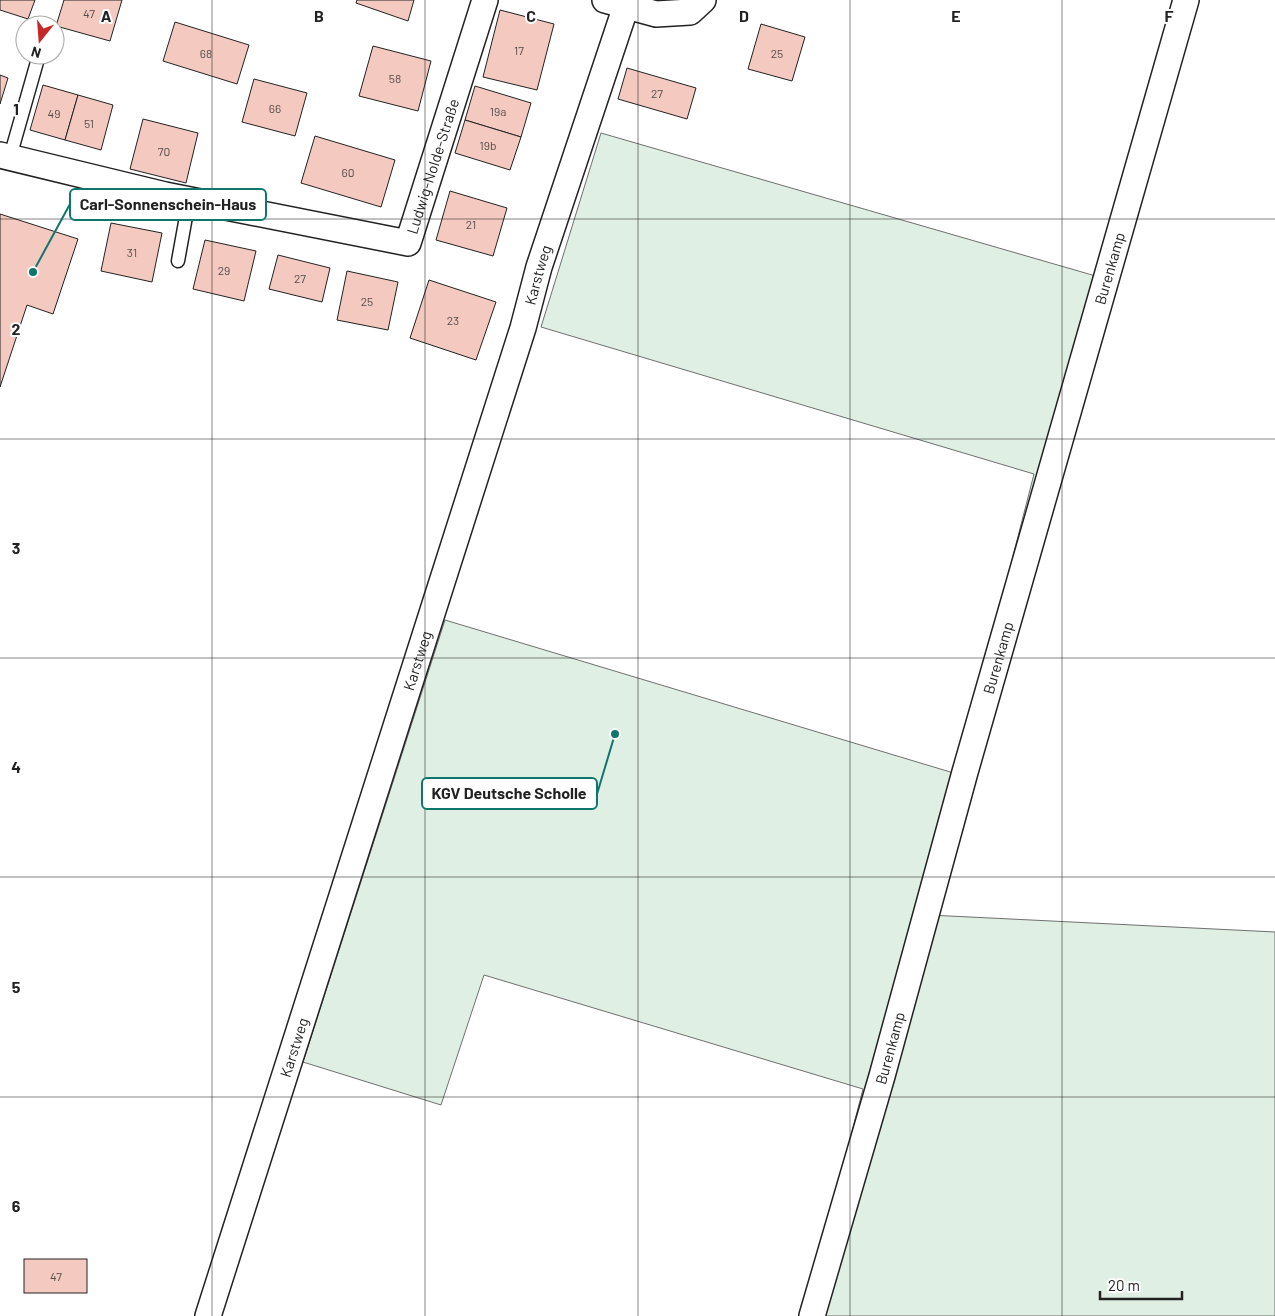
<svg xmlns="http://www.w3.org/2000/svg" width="1275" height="1316" viewBox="0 0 1275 1316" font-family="Barlow,sans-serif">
<rect width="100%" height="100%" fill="#fff"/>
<path fill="#e0efe3" stroke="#6f6f6f" d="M601,133L1106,279L929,915L1275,932V1316H804L863,1089L484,975L441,1105L303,1062L445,620L957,774L1034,474L541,327Z"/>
<g fill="#f3c9c0" stroke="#222">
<path d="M0,0H35L28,19L0,10Z"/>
<path d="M64,0H122L110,41L56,26Z"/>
<path d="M357,0H414L408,21L356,3Z"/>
<path d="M500,10L554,24L537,90L483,77Z"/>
<path d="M175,22L249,45L237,84L163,61Z"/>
<path d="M761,24L805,37L792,81L748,69Z"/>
<path d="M373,46L431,61L418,111L359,96Z"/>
<path d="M627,68L696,88L687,119L618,99Z"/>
<path d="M0,75L8,78L0,104Z"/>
<path d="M254,79L307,93L295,136L242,122Z"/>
<path d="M43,85L78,95L65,140L30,130Z"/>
<path d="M475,86L531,103L521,137L465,120Z"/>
<path d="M78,95L113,105L101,150L65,140Z"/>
<path d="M143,119L198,133L186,183L130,169Z"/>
<path d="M465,120L521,137L510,170L455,153Z"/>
<path d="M315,136L395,160L381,207L301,183Z"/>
<path d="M450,191L507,208L493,256L436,240Z"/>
<path d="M0,214L78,239L53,314L27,305L0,387Z"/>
<path d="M111,223L162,233L152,282L101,271Z"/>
<path d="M205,240L256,251L244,301L193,289Z"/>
<path d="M278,255L330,268L322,302L269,289Z"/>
<path d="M347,271L398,282L388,330L337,320Z"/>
<path d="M429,280L496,302L476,360L410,338Z"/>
<rect x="24" y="1259" width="63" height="34"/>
</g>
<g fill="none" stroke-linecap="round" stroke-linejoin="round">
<g stroke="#222" stroke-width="15">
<g id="service">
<path d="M10,157L39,55"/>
<path d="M178,261L189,200"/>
</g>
</g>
<g stroke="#222" stroke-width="28">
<g id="minor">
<path d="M605,0L656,14L690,12L703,0"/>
<path id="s1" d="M0,155L165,195L408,243L485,0"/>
<path id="s2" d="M208,1316L523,328L539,267L626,6"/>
<path id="s3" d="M812,1316L882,1076L965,772L1186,0"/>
</g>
</g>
<use href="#service" stroke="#fff" stroke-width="12"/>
<use href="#minor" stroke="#fff" stroke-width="25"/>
</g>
<path fill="none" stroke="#222" stroke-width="1" stroke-opacity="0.55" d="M212,0V1316M425,0V1316M638,0V1316M850,0V1316M1062,0V1316M0,219H1275M0,439H1275M0,658H1275M0,877H1275M0,1097H1275"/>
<g text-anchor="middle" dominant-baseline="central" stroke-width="4" stroke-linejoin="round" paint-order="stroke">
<g font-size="12" fill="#564c4a">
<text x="89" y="13">47</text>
<text x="519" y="50">17</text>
<text x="206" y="53">68</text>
<text x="777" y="53">25</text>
<text x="395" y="78">58</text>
<text x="657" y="93">27</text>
<text x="275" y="108">66</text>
<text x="498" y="111">19a</text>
<text x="54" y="113">49</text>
<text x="89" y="123">51</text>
<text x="488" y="145">19b</text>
<text x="164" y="151">70</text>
<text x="348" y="172">60</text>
<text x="471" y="224">21</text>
<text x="132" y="252">31</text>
<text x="224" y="270">29</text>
<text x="300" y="278">27</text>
<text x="367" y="301">25</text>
<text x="453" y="320">23</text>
<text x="56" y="1276">47</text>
</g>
<g font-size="15" fill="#222" stroke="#fff">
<text stroke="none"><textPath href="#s1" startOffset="498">Ludwig-Nolde-Straße</textPath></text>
<text stroke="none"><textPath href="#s3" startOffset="1089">Burenkamp</textPath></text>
<text stroke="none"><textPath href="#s2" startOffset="1092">Karstweg</textPath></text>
<text stroke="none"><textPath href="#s3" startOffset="684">Burenkamp</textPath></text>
<text stroke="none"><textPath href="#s2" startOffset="688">Karstweg</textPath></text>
<text stroke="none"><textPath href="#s2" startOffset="282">Karstweg</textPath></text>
<text stroke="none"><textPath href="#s3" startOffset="279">Burenkamp</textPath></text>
</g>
</g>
<g font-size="16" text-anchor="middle" font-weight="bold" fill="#222" stroke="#fff" stroke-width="4" stroke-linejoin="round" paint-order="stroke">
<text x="106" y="22">A</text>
<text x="319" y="22">B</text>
<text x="531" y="22">C</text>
<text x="744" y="22">D</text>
<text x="956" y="22">E</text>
<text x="1169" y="22">F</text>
<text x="16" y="115">1</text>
<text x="16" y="335">2</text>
<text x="16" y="554">3</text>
<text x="16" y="773">4</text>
<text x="16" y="993">5</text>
<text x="16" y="1212">6</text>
</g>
<path fill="none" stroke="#0f766e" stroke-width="2" d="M33 272L70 204M615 734L597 794"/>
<g fill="#0f766e" stroke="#fff" stroke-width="2">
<circle cx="33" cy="272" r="5"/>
<circle cx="615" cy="734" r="5"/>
</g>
<g fill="#fff" stroke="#0f766e" stroke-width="2">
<rect x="70" y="189" width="196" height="31" rx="5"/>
<rect x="422" y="778" width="175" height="31" rx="5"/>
</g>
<g font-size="16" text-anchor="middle" font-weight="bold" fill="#222">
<text x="168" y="210">Carl-Sonnenschein-Haus</text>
<text x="509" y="799">KGV Deutsche Scholle</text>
</g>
<g transform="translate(40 40) rotate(197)"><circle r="24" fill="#ffffff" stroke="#a7a7a7"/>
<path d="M0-4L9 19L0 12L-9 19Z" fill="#c62828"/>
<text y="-8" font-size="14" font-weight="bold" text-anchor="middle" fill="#222222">N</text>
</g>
<path d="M1100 1291v8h82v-8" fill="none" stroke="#222222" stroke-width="2.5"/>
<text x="1108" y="1291" font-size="15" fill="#222222" stroke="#ffffff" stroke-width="4" paint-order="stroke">20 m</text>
</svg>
